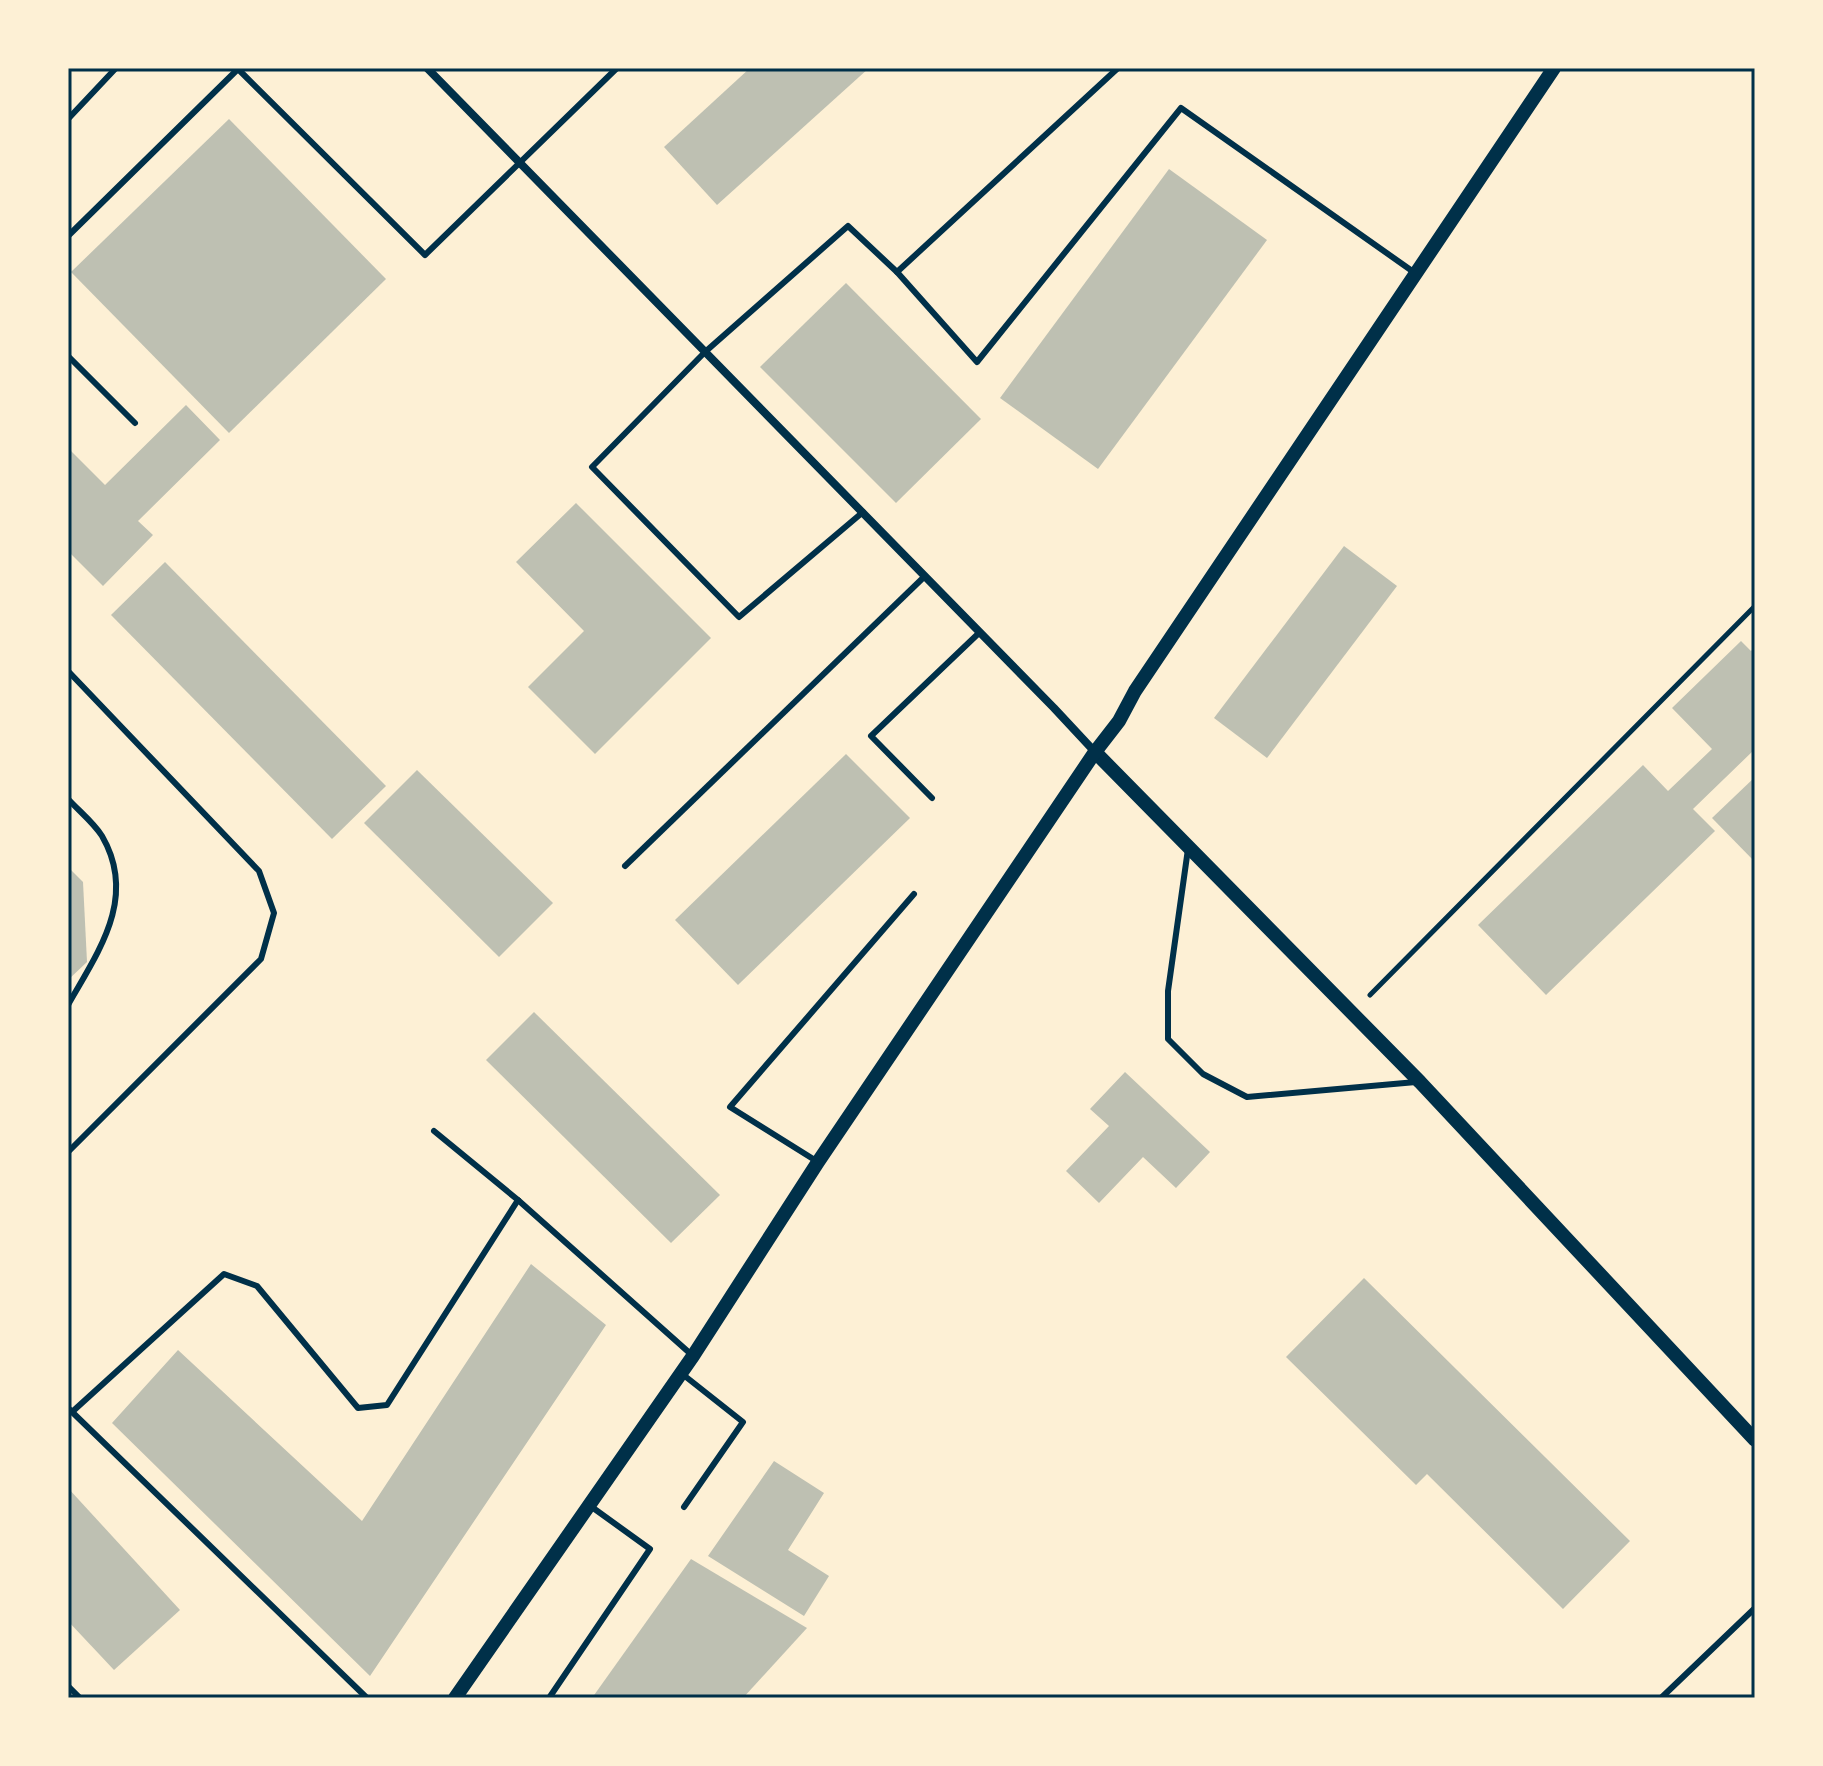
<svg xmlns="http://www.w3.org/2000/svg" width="1823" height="1766" viewBox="0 0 1823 1766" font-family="'Source Serif 4',serif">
<rect width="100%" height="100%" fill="#fdf0d5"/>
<g fill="#bec0b2">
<path d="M750,68H869L717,205L664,147Z"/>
<path d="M229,119L386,279L229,433L71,272Z"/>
<path d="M1169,169L1267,240L1098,469L1000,398Z"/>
<path d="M846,283L981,419L896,503L760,367Z"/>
<path d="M186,405L220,440L138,521L153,535L103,586L68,551V448L105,485Z"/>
<path d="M576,503L711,638L595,754L528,687L584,631L516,562Z"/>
<path d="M1344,546L1397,586L1267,758L1214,718Z"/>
<path d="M165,562L386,786L332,839L111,615Z"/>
<path d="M1741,641L1751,651L1755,647V749L1693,809L1715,831L1546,995L1478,925L1643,765L1668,791L1712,749L1672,708Z"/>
<path d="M846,754L910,818L738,985L675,920Z"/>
<path d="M417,770L553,903L499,957L364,823Z"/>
<path d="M1755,777V862L1712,818Z"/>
<path d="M68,867L83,882L87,962L68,980Z"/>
<path d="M534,1012L720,1195L671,1243L486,1060Z"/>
<path d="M1125,1072L1210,1152L1176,1188L1143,1157L1099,1203L1066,1171L1109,1126L1090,1109Z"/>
<path d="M531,1264L606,1325L370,1676L112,1423L178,1350L362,1521Z"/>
<path d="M1364,1278L1630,1541L1563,1609L1427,1474L1416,1485L1286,1357Z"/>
<path d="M774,1461L824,1493L788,1550L829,1576L804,1616L708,1556Z"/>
<path d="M68,1488L180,1610L114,1670L68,1621Z"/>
<path d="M691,1559L807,1628L743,1698H592Z"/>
</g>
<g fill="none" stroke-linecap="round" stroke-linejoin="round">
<path stroke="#003049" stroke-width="5" d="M1370,995L1755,606"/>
<g stroke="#003049" stroke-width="6">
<path d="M238,69L425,255L617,68"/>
<path d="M68,119L116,68"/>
<path d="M68,236L239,68"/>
<path d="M897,272L977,362L1181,108L1415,273"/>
<path d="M68,356L135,423"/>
<path d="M863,512L739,617L592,467L705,352L848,226L897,272L1118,68"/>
<path d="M68,671L259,871L274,913L261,959L68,1152"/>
<path d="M932,798L871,736L980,632"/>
<path d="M68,799C79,811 94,823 102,836C138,898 98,952 68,1005"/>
<path d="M1188,849L1168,991V1039L1203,1074L1247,1097L1416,1082"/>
<path d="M625,866L925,576"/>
<path d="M434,1131L518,1200L693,1356"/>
<path d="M818,1162L730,1107L914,894"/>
<path d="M681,1373L743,1422L684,1507"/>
<path d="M68,1408L367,1698"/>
<path d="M72,1412L224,1274L257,1286L358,1408L387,1405L518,1200"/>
<path d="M68,1686L80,1698"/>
<path d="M549,1698L650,1549L589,1505"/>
<path d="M1661,1698L1755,1608"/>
</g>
<path stroke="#003049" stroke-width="8" d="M427,68L1054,708L1095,752"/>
<g stroke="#003049" stroke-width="14">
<path d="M1095,752L1420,1082L1755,1440"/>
<path d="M455,1698L693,1356L818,1162L1095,752L1119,721L1135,691L1554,68"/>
</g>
</g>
<rect width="1823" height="1766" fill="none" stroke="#fdf0d5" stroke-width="140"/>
<rect x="70" y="70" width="1683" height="1626" fill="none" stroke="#003049" stroke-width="3"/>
</svg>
